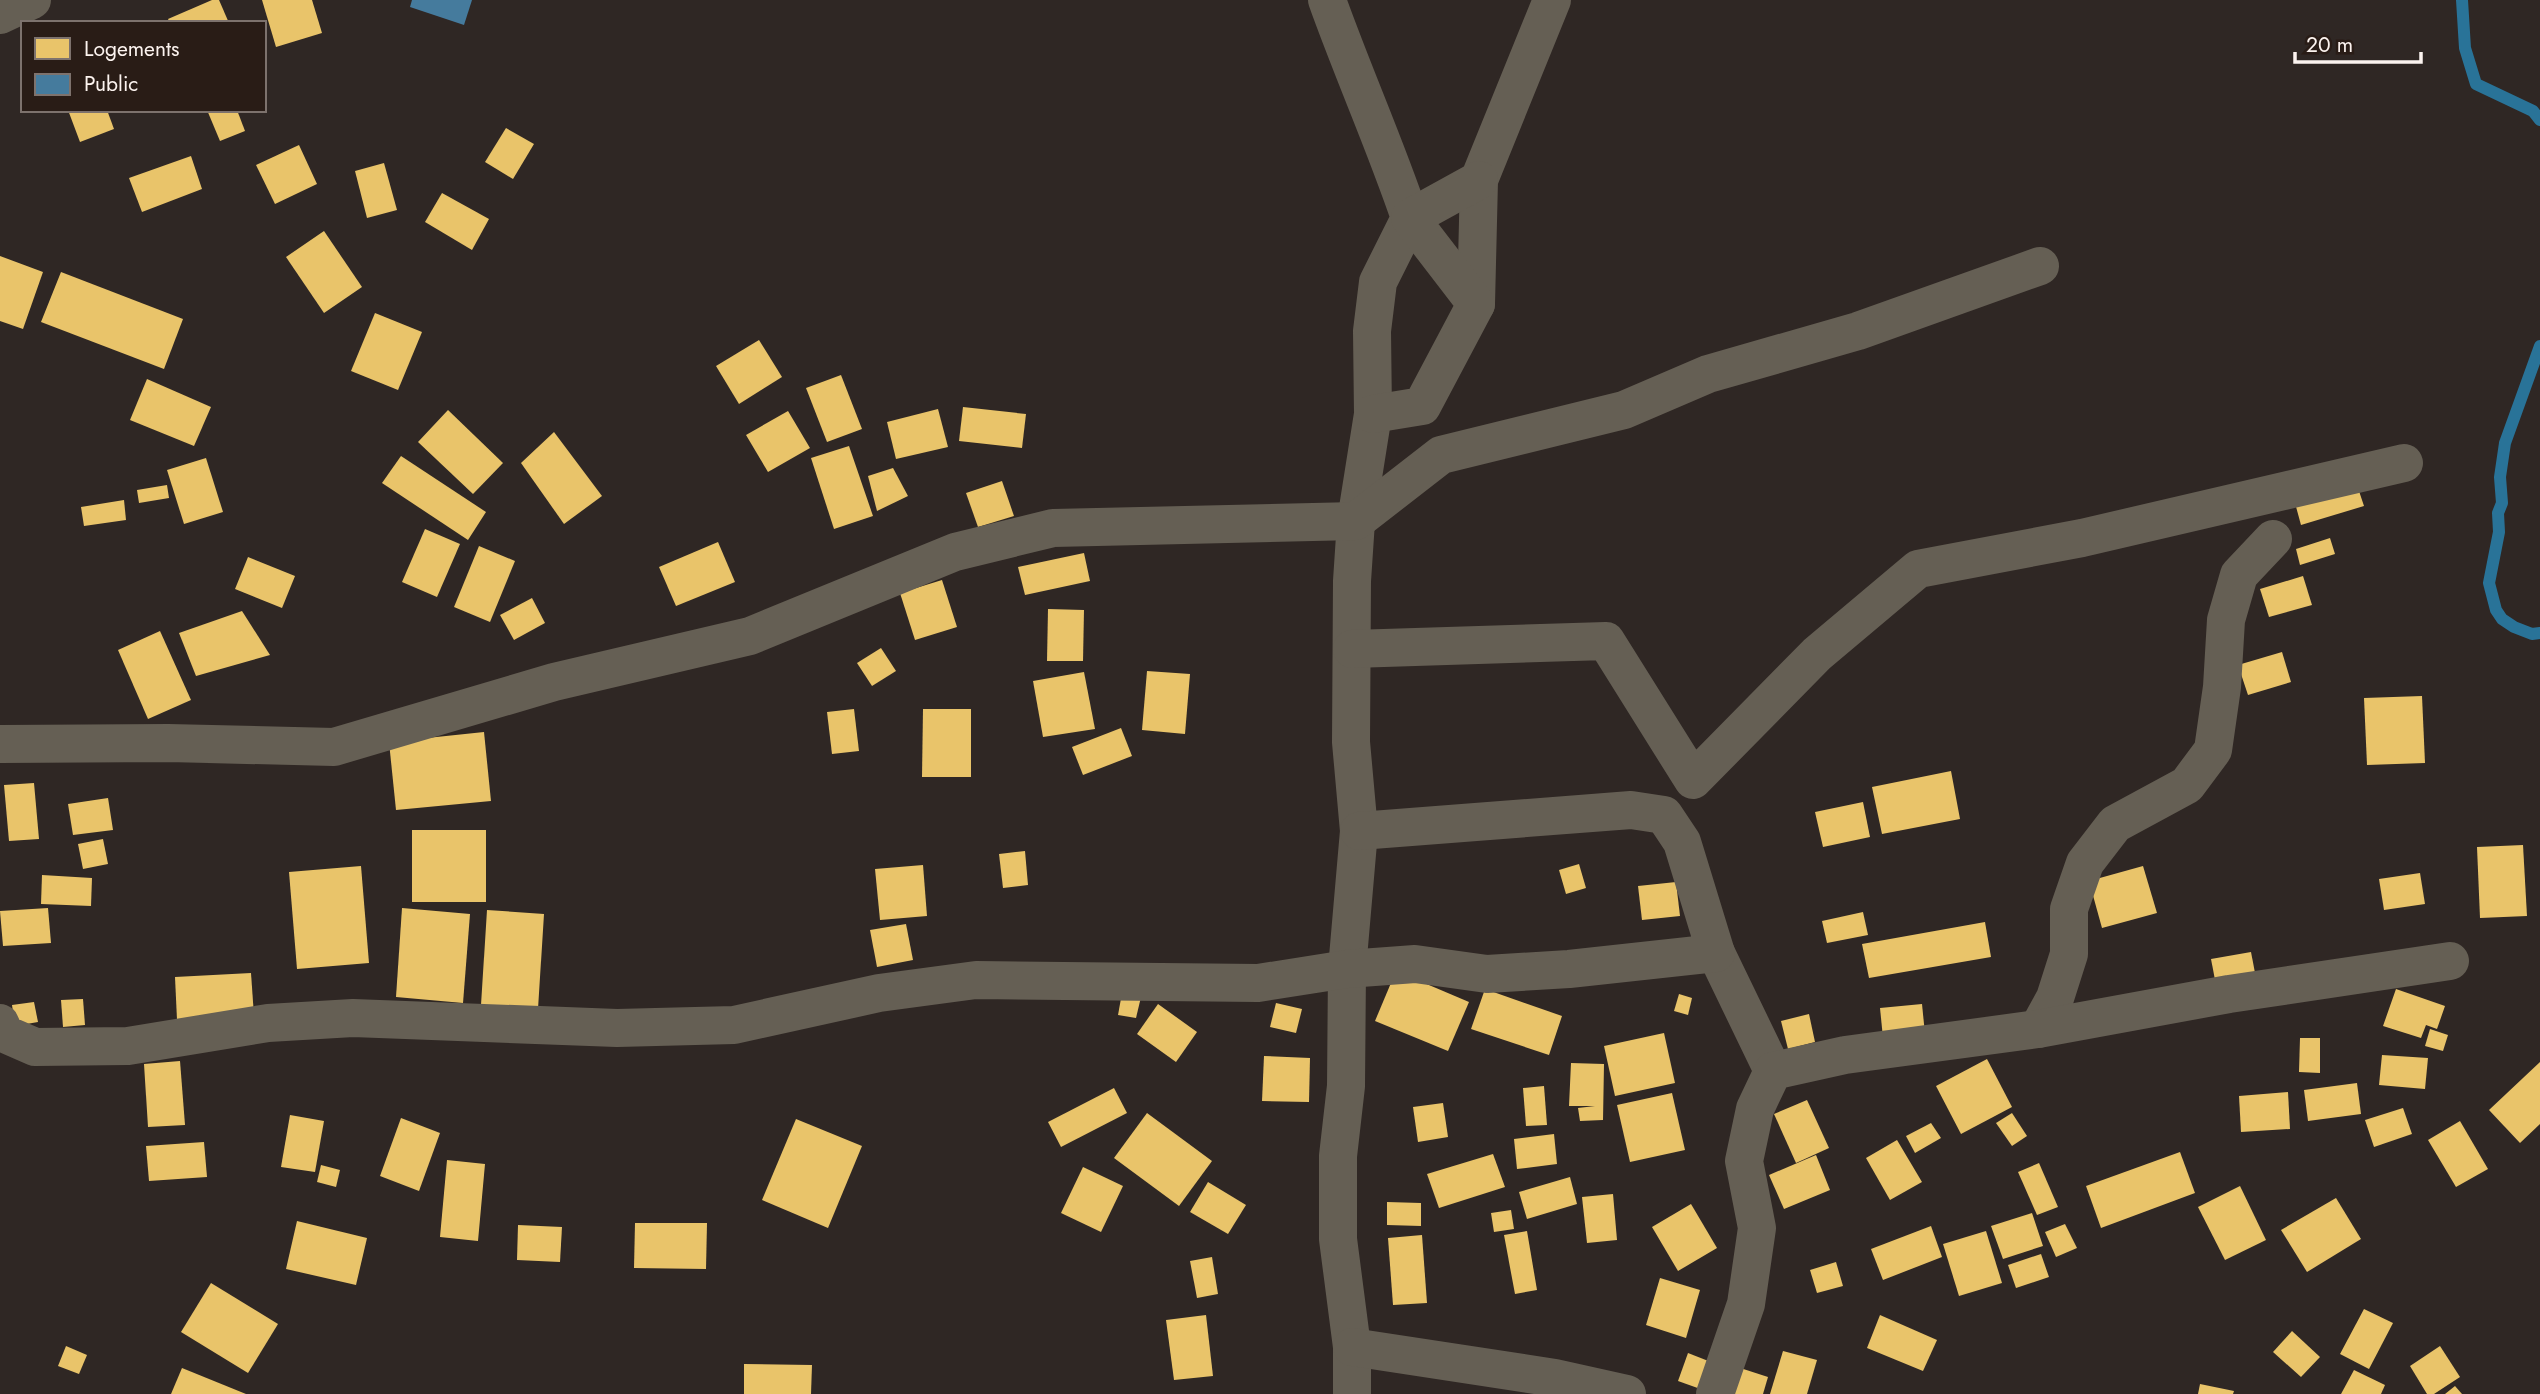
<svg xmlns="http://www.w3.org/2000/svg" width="2540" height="1394" viewBox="0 0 2540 1394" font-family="Jost,sans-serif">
<rect width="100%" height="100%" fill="#2f2724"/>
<g fill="#e9c46a">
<path d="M212,0H219L229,23H170L168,19Z"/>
<path d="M262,0H312L322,33L276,47Z"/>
<path d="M68,110H107L114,129L80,142Z"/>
<path d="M207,110H237L245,131L220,141Z"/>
<path d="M506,128L534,144L513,179L485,162Z"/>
<path d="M299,145L317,184L275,204L256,165Z"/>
<path d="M191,156L202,189L142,212L129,178Z"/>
<path d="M384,163L397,210L367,218L355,171Z"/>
<path d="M442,193L489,219L472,250L425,222Z"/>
<path d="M324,231L362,287L324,313L286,257Z"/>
<path d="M0,256L43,272L23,329L0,321Z"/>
<path d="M61,272L183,319L164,369L41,322Z"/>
<path d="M375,313L422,332L398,390L351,371Z"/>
<path d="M759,340L782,377L739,404L716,366Z"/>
<path d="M841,375L862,429L827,442L806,388Z"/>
<path d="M147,379L211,407L194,446L130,420Z"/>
<path d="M963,407L1026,414L1022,448L959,441Z"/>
<path d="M938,409L948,447L896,459L887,422Z"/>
<path d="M448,410L503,463L473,494L418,442Z"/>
<path d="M788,411L810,448L768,472L746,435Z"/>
<path d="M554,432L602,496L564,524L521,463Z"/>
<path d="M849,446L873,516L834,529L811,458Z"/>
<path d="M401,456L486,512L468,540L382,483Z"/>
<path d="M206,458L223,512L184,524L167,470Z"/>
<path d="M893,468L908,496L877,511L868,476Z"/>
<path d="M1002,481L1014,516L978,527L966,493Z"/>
<path d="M167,485L169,498L139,503L137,490Z"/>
<path d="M2357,485L2364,506L2301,525L2295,503Z"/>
<path d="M124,500L126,520L84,526L81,507Z"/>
<path d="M425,529L460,544L437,597L402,582Z"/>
<path d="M2330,538L2335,554L2300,565L2296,549Z"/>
<path d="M718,542L735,582L676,606L659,567Z"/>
<path d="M479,546L515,561L490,622L454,607Z"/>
<path d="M1084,553L1090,581L1025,595L1018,567Z"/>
<path d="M248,557L295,576L282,608L235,589Z"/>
<path d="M2303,576L2312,605L2269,617L2260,589Z"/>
<path d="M942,580L957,627L915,640L900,593Z"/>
<path d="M532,598L545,623L514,640L500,615Z"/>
<path d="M1048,609L1084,610L1083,661H1047Z"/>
<path d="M242,611L270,655L196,676L179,633Z"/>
<path d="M160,631L191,700L148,719L118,650Z"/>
<path d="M881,648L896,671L872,686L857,663Z"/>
<path d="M2282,652L2291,682L2248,695L2238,665Z"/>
<path d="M1147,671L1190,674L1185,734L1142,730Z"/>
<path d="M1084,672L1095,729L1043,737L1033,681Z"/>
<path d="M2422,696L2425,763L2367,765L2364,698Z"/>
<path d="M854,709L859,751L832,754L827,712Z"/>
<path d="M923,709H971V777H922Z"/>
<path d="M1121,728L1132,756L1083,775L1072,747Z"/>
<path d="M484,732L491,801L396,810L389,742Z"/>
<path d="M1951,771L1960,819L1882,834L1872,787Z"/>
<path d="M34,783L39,839L9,841L4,785Z"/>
<path d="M108,798L113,830L73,835L68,804Z"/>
<path d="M1863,802L1870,837L1823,847L1815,812Z"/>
<rect x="412" y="830" width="74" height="72"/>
<path d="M103,839L108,864L83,869L78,844Z"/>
<path d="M2523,845L2527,916L2480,918L2477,847Z"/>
<path d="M1025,851L1028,885L1003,888L999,854Z"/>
<path d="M1579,864L1586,888L1566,894L1559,870Z"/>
<path d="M923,865L927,916L880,920L875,869Z"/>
<path d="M361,866L369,963L297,969L289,872Z"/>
<path d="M2143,866L2157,913L2102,928L2089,881Z"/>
<path d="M2420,873L2425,904L2384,910L2379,879Z"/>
<path d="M42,875L92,878L91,906L41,904Z"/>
<path d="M1676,882L1680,916L1642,920L1638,886Z"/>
<path d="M48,908L51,943L3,946L0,911Z"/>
<path d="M402,908L470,914L463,1003L396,997Z"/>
<path d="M487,910L544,914L538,1009L481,1005Z"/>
<path d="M1863,912L1868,935L1827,943L1822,921Z"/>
<path d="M1985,922L1991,957L1869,978L1862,944Z"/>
<path d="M906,924L913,960L877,967L870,930Z"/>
<path d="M2251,952L2256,978L2216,985L2211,959Z"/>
<path d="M1396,971L1469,1002L1448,1051L1375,1021Z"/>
<path d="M251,973L254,1016L177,1020L175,977Z"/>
<path d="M1485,989L1562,1016L1549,1055L1471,1029Z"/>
<path d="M2396,989L2445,1006L2437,1029L2426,1025L2421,1038L2383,1026Z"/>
<path d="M1122,993L1141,997L1136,1018L1118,1015Z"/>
<path d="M1679,994L1692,998L1688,1015L1674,1011Z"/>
<path d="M83,999L85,1025L63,1027L61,1000Z"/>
<path d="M34,1002L38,1022L15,1026L12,1005Z"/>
<path d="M1276,1003L1302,1009L1296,1033L1270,1027Z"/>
<path d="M1158,1004L1197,1032L1176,1062L1137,1034Z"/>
<path d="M1922,1004L1925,1034L1883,1038L1880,1008Z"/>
<path d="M1809,1014L1815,1042L1788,1049L1781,1021Z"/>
<path d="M2430,1029L2448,1035L2443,1051L2425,1046Z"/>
<path d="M1664,1033L1675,1083L1615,1096L1604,1046Z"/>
<path d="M2300,1038H2320V1073L2299,1072Z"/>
<path d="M2382,1055L2428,1058L2425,1089L2379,1085Z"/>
<path d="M1264,1056L1310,1058L1309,1102L1262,1101Z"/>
<path d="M1987,1059L2012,1107L1961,1134L1936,1086Z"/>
<path d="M180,1061L185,1125L148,1127L144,1064Z"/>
<path d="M2540,1062V1124L2520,1143L2489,1110Z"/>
<path d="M1571,1063L1604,1064L1603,1120L1580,1121L1578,1108L1595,1106H1569Z"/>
<path d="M2357,1083L2361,1114L2308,1121L2304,1090Z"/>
<path d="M1544,1086L1547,1125L1526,1126L1523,1088Z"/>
<path d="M1114,1088L1127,1113L1061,1147L1048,1122Z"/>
<path d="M2288,1092L2290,1129L2241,1132L2239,1096Z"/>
<path d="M1672,1093L1685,1150L1630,1162L1617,1105Z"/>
<path d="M1807,1100L1829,1148L1796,1163L1774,1114Z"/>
<path d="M1443,1103L1448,1137L1418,1142L1413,1107Z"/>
<path d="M2403,1108L2412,1134L2374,1147L2365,1120Z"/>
<path d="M1147,1113L1212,1161L1179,1206L1114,1158Z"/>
<path d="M2012,1113L2027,1136L2012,1146L1996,1123Z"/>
<path d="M290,1115L324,1121L315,1172L281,1167Z"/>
<path d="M401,1118L440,1133L419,1191L380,1176Z"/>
<path d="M796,1119L862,1146L828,1228L762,1200Z"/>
<path d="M2460,1121L2488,1169L2456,1187L2428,1140Z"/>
<path d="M1931,1123L1941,1138L1915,1153L1906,1136Z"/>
<path d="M1554,1134L1557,1164L1517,1169L1514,1139Z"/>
<path d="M1897,1140L1922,1182L1890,1200L1866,1158Z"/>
<path d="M204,1142L207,1177L149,1181L146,1146Z"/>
<path d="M2180,1152L2195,1193L2101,1228L2086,1186Z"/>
<path d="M1493,1154L1505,1187L1439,1208L1427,1174Z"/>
<path d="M1816,1155L1830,1190L1784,1209L1769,1175Z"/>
<path d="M447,1160L485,1164L478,1241L440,1237Z"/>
<path d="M2039,1163L2058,1207L2037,1215L2018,1172Z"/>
<path d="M321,1165L340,1170L336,1187L317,1182Z"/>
<path d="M1083,1167L1123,1186L1101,1232L1061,1213Z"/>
<path d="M1570,1177L1577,1204L1527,1219L1519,1192Z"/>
<path d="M1208,1182L1246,1205L1228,1234L1190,1212Z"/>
<path d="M2240,1186L2266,1240L2225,1260L2198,1207Z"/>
<path d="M1613,1194L1617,1240L1587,1243L1582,1197Z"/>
<path d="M2336,1198L2361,1239L2307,1272L2281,1230Z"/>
<path d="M1387,1202L1421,1203V1226L1387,1225Z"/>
<path d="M1691,1204L1717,1248L1678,1271L1652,1227Z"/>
<path d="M1511,1210L1514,1229L1494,1232L1491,1213Z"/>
<path d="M2032,1213L2043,1246L2003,1259L1991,1226Z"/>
<path d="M297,1221L367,1238L356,1285L286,1269Z"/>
<path d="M635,1223H707L706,1269L634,1268Z"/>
<path d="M2065,1224L2077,1248L2056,1257L2045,1232Z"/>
<path d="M518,1225L562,1227L560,1262L517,1260Z"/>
<path d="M1931,1226L1942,1257L1883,1280L1871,1249Z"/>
<path d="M1527,1231L1537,1290L1515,1294L1504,1235Z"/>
<path d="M1986,1231L2002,1283L1959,1296L1943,1244Z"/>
<path d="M1422,1235L1427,1303L1393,1305L1388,1238Z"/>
<path d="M2041,1254L2049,1277L2016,1288L2008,1265Z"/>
<path d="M1212,1257L1218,1294L1197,1298L1190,1261Z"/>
<path d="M1836,1262L1843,1286L1817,1293L1810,1270Z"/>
<path d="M1660,1278L1700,1290L1686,1338L1646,1325Z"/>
<path d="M211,1283L278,1324L248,1373L181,1332Z"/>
<path d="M2364,1309L2393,1323L2369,1369L2340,1354Z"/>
<path d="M1206,1315L1213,1376L1174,1380L1166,1320Z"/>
<path d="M1880,1315L1937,1340L1923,1371L1867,1348Z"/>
<path d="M2292,1331L2320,1357L2301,1377L2273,1352Z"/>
<path d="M66,1346L87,1355L79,1374L58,1366Z"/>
<path d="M2440,1346L2460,1377L2434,1394H2427L2410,1366Z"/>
<path d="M1783,1351L1817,1360L1807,1394H1770Z"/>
<path d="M1688,1353L1716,1364L1706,1391L1678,1381Z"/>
<path d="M744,1364L812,1365L811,1394H744Z"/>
<path d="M1731,1365L1768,1377L1763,1394H1722Z"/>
<path d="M182,1368L246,1394H171Z"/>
<path d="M2354,1370L2385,1385L2381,1394H2341Z"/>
<path d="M2200,1384L2234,1391L2233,1394H2198Z"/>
<path d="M2455,1386L2462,1394H2445Z"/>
</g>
<path fill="#457b9d" d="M412,0H472L464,25L410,7Z"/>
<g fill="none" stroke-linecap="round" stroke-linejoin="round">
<g stroke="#297398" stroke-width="12">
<path d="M2462,0L2465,48L2476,84L2533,111L2540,120"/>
<path d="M2540,346L2505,443L2500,477L2502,503L2498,513L2499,532L2489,583L2496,610L2502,619L2514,627L2532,634L2540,633"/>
</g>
<g stroke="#655f54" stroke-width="38">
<path d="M1327,0C1353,73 1385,144 1410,218L1378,282L1372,331L1373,414L1356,521L1352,581L1351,742L1359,831L1347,969L1346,1086L1338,1156V1239L1352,1347V1394"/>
<path d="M0,15L32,0"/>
<path d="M1476,304L1479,180L1552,0"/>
<path d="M1373,414L1422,406L1476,304L1410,218L1479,180"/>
<path d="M1352,649L1606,641L1693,780L1817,654L1918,569L2082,538L2404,463"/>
<path d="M0,744L168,743L334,747L554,682L750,636L955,552L1053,528L1356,521L1441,455L1624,410L1708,374L1858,331L2040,266"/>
<path d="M1716,953L1773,1071"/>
<path d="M0,1023L5,1034L35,1047L128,1046L268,1023L353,1018L617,1028L734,1025L879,993L976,980L1258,983L1347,969L1415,964L1487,974L1569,969L1716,953L1682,842L1664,815L1631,810L1359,831"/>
<path d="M2038,1029L2055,998L2069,954V909L2085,863L2115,824L2187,785L2213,750L2222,687L2226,620L2239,575L2273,539"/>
<path d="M1352,1347L1555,1378L1627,1394"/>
<path d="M1715,1394L1746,1304L1757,1228L1744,1161L1755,1109L1773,1071L1845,1055L2038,1029L2229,994L2450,961"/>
</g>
</g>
<rect x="21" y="21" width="245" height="91" fill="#291c16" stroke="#7d726d" stroke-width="2"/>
<rect x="35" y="38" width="35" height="21" fill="#e9c46a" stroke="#7d726d" stroke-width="2"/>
<text x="84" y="56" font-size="21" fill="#fcf3ef">Logements</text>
<rect x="35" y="74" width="35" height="21" fill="#457b9d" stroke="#7d726d" stroke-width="2"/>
<text x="84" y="91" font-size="21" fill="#fcf3ef">Public</text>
<path d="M2295 52v10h126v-10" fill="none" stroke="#fcf3ef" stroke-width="3.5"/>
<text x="2306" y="52" font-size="21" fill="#fcf3ef" stroke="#291c16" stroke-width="5" paint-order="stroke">20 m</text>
</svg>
